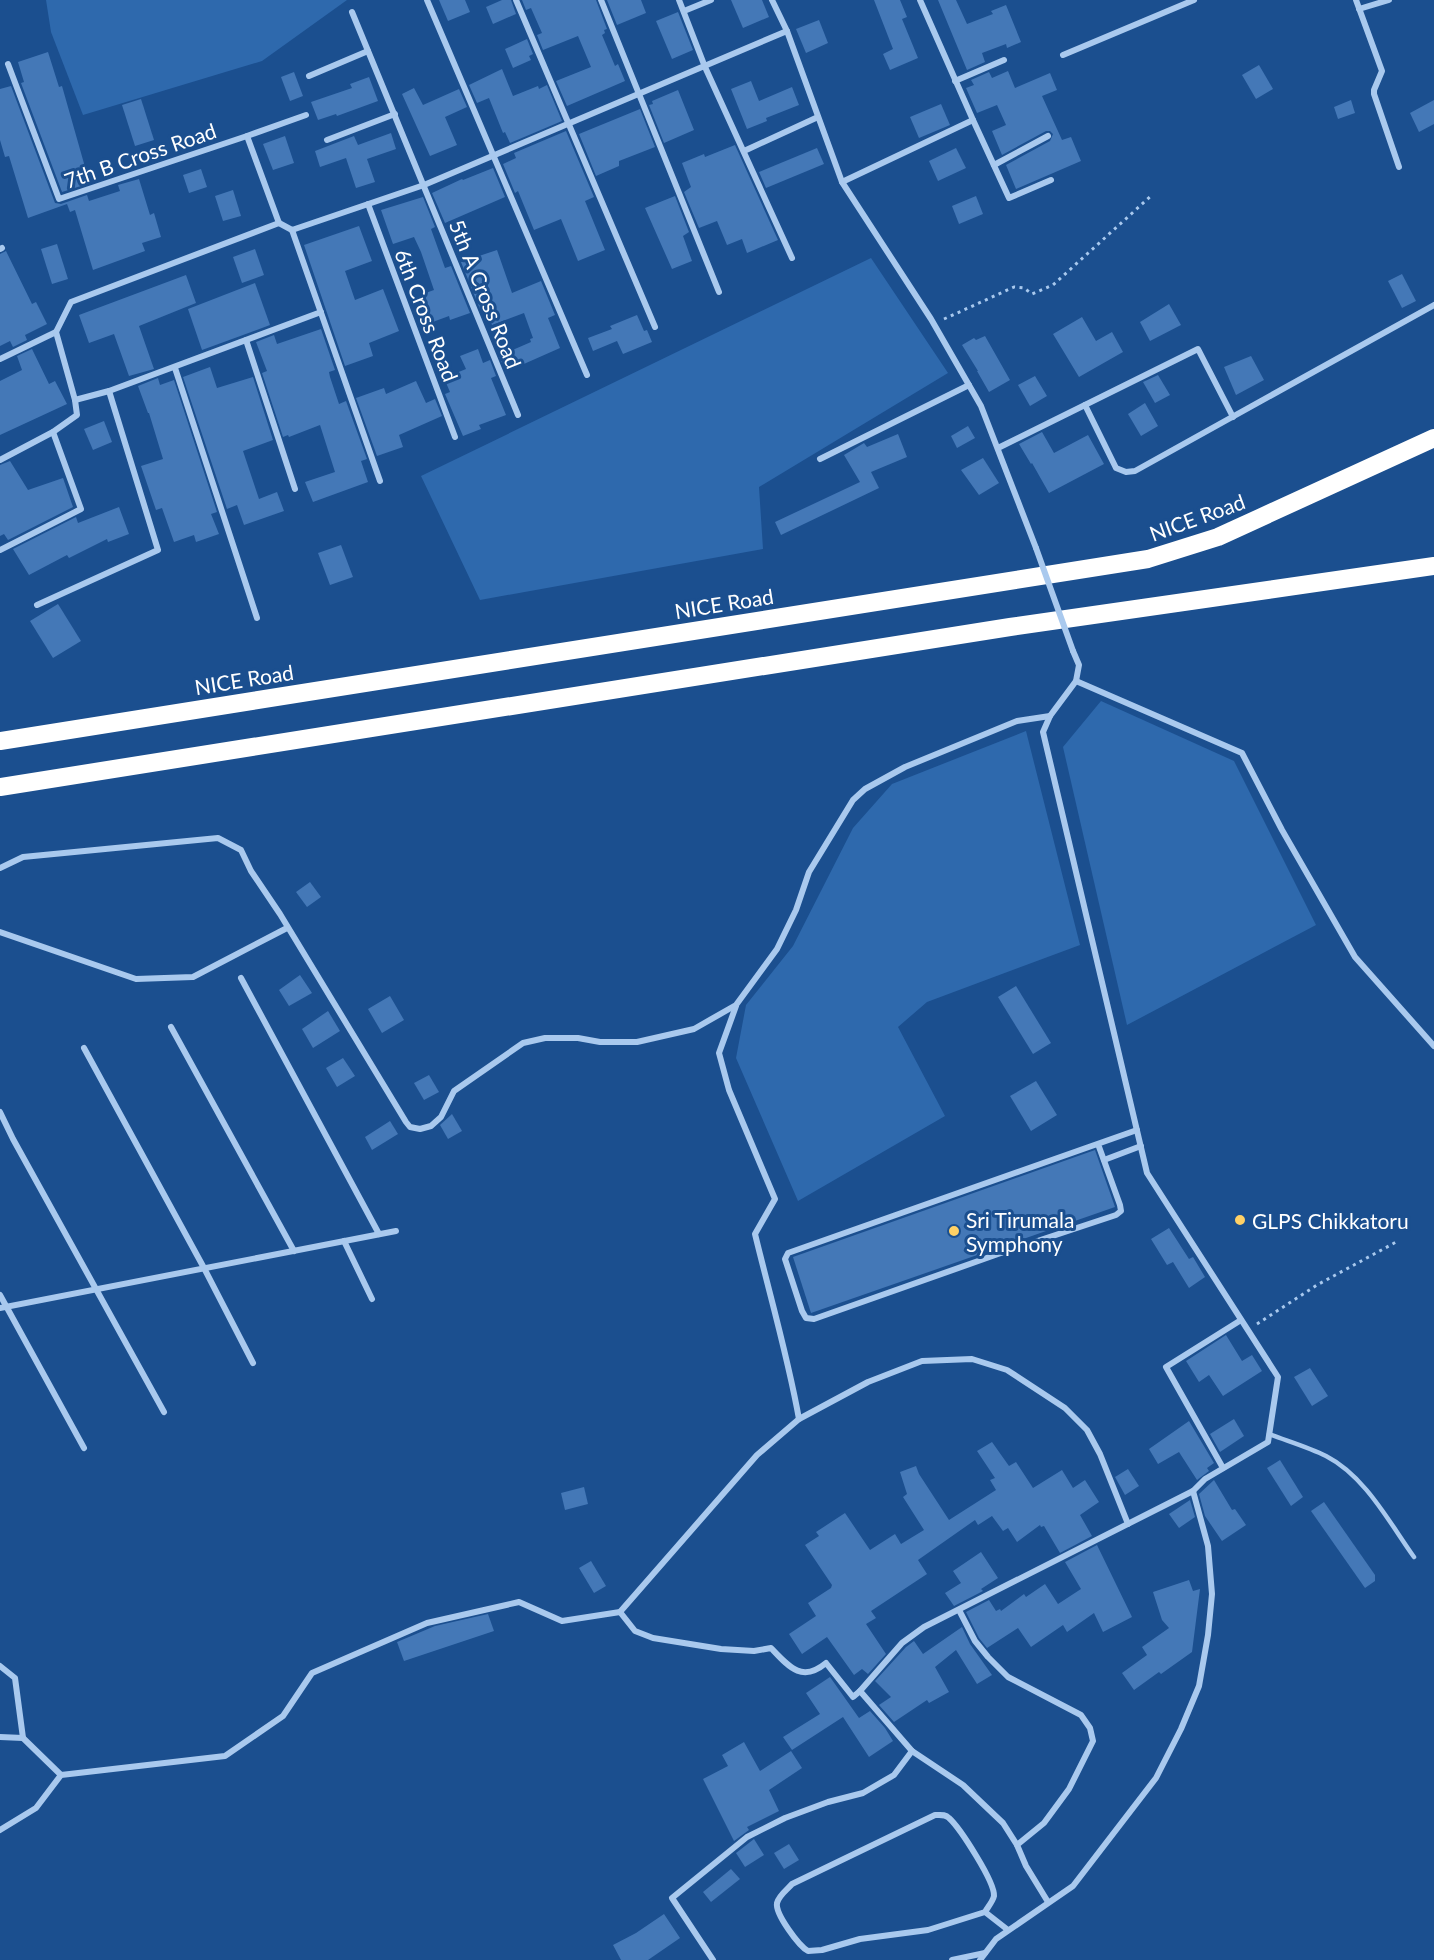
<svg xmlns="http://www.w3.org/2000/svg" width="1434" height="1960" viewBox="0 0 1434 1960" font-family="Lato,sans-serif">
<rect width="100%" height="100%" fill="#1b4f8f"/>
<g fill="#2e69ad">
<path d="M46,0H347L262,61L83,115L51,32Z"/>
<path d="M871,258L948,373L759,487L763,549L480,600L421,476Z"/>
<path d="M1101,701L1234,761L1316,925L1127,1025L1063,747Z"/>
<path d="M1026,731L1080,945L927,1002L898,1027L945,1116L798,1201L736,1058L746,1005L793,946L853,828L892,784Z"/>
</g>
<g fill="#4478b7">
<path d="M439,0H465L470,12L448,21Z"/>
<path d="M502,0H511L516,14L493,24L486,7Z"/>
<path d="M522,0H596L607,29L604,30L605,33L602,35L615,66L618,64L625,81L567,106L556,81L591,67L578,36L543,50L537,35L542,33L531,8L526,10Z"/>
<path d="M607,0H641L646,13L617,25Z"/>
<path d="M731,0H762L769,17L743,28Z"/>
<path d="M874,0H900L907,17L902,19L918,58L890,70L883,54L893,49Z"/>
<path d="M938,0H956L967,24L993,14L991,11L1006,5L1021,42L1007,48L1006,44L982,53L985,62L967,70Z"/>
<path d="M678,12L693,50L672,59L656,21Z"/>
<path d="M819,20L828,43L806,53L796,29Z"/>
<path d="M527,39L533,54L529,56L531,60L513,68L505,49Z"/>
<path d="M48,52L59,87L62,86L87,174L81,176L84,185L62,192L21,83L24,82L18,62Z"/>
<path d="M1259,65L1273,89L1256,99L1242,75Z"/>
<path d="M502,69L513,96L538,86L539,89L547,85L562,121L510,143L505,132L503,133L489,98L477,103L469,85Z"/>
<path d="M1008,71L1015,88L1050,73L1057,90L1042,96L1062,140L1071,137L1081,161L1016,189L1006,165L1050,141L1053,134L1050,131H1046L1002,155L992,131L1006,125L997,105L977,113L966,88L974,85L971,80L989,72L992,78Z"/>
<path d="M294,72L303,96L290,101L281,77Z"/>
<path d="M369,77L378,101L337,116L336,114L318,120L311,102L352,88L350,84Z"/>
<path d="M751,81L759,101L792,87L799,105L766,118L767,121L747,129L731,89Z"/>
<path d="M11,86L55,203L61,204L87,195L89,201L120,191L118,185L139,179L150,215L154,213L161,237L142,243L145,251L93,270L75,210L70,212L67,204L28,218L9,156L5,157L0,140V89Z"/>
<path d="M414,88L423,105L459,89L467,107L445,117L457,145L430,156L402,94Z"/>
<path d="M678,90L694,130L664,143L649,105L653,104L652,101Z"/>
<path d="M141,99L154,140L135,146L122,105Z"/>
<path d="M1351,100L1355,113L1338,119L1334,107Z"/>
<path d="M1434,100V124L1419,132L1410,113Z"/>
<path d="M941,104L950,125L919,138L910,117Z"/>
<path d="M640,109L655,147L619,161V166L596,176L579,134Z"/>
<path d="M566,131L594,197L585,201L605,250L578,261L561,219L534,230L518,191L515,193L503,164L516,158L514,153Z"/>
<path d="M391,133L396,149L367,159L375,182L356,188L346,158L320,167L315,151L354,136L358,145Z"/>
<path d="M285,136L294,163L273,170L263,144Z"/>
<path d="M735,145L778,240L747,253L742,239L727,245L717,221L699,228L684,192L691,187L682,163L704,154L705,157Z"/>
<path d="M817,148L824,164L766,188L759,172Z"/>
<path d="M956,148L966,168L938,181L929,161Z"/>
<path d="M493,168L505,197L445,223L432,193L462,179L463,180Z"/>
<path d="M201,169L207,187L189,193L183,175Z"/>
<path d="M233,190L241,216L223,221L215,196Z"/>
<path d="M675,196L689,232L683,236L692,261L672,269L645,208Z"/>
<path d="M976,196L983,214L959,224L952,206Z"/>
<path d="M423,197L435,227L431,229L445,268L451,266L470,313L450,320L449,316L430,323L420,295L434,290L421,252L414,237L393,244L381,210Z"/>
<path d="M359,226L372,261L345,271L355,300L383,289L399,331L369,343L373,356L345,366L304,245Z"/>
<path d="M57,244L68,279L52,284L41,249Z"/>
<path d="M255,249L264,275L242,283L233,257Z"/>
<path d="M497,250L512,293L541,281L555,315L548,318L560,348L506,372L499,356L531,342L530,339L533,338L524,313L492,325L485,307L480,309L461,262Z"/>
<path d="M6,251L32,304L36,302L47,324L25,335L27,340L13,347L10,341L0,346V254Z"/>
<path d="M1402,274L1416,301L1402,308L1388,281Z"/>
<path d="M186,275L196,303L139,326L154,369L129,376L114,334L89,343L79,315Z"/>
<path d="M255,283L270,325L202,350L188,309Z"/>
<path d="M1169,304L1181,325L1150,341L1140,322Z"/>
<path d="M637,315L644,331L647,330L652,342L623,354L617,341L593,351L588,338L612,329L610,326Z"/>
<path d="M1082,317L1096,341L1112,332L1123,352L1079,377L1053,334Z"/>
<path d="M321,329L335,370L329,372L330,377L339,404L346,401L367,459L361,461L368,482L313,502L305,482L335,472L320,425L289,437L288,435L283,437L262,373L267,371L256,342L274,335L277,344Z"/>
<path d="M985,336L1010,380L989,392L977,371H978L962,345L974,338L976,340Z"/>
<path d="M32,349L49,384L55,381L67,404L0,435V381L22,370L17,356Z"/>
<path d="M478,349L483,363L490,360L496,376L491,378L506,415L479,425L481,429L463,436L445,394L450,392L444,378L466,369L460,356Z"/>
<path d="M1251,356L1264,380L1236,395L1224,367Z"/>
<path d="M210,367L217,388L253,377L273,440L243,451L259,499L277,492L284,511L244,525L237,505L227,509L183,377Z"/>
<path d="M1158,375L1170,395L1155,403L1143,382Z"/>
<path d="M1035,376L1047,396L1030,406L1018,385Z"/>
<path d="M158,378L160,385L174,380L217,512L211,514L219,534L196,542L194,535L174,542L162,508L156,510L141,466L163,459L149,413H148L138,386Z"/>
<path d="M416,381L426,403L435,399L442,416L399,435L403,447L377,456L356,398L384,388L386,394Z"/>
<path d="M1145,403L1158,426L1141,436L1128,414Z"/>
<path d="M104,421L112,442L93,450L84,429Z"/>
<path d="M968,426L975,438L957,448L951,436Z"/>
<path d="M1042,432L1054,453L1088,435L1104,464L1049,493L1032,463L1031,464L1019,444Z"/>
<path d="M898,434L907,457L871,472L879,488L781,535L775,522L860,482L844,455L864,443L867,447Z"/>
<path d="M983,458L999,483L979,495L961,470Z"/>
<path d="M10,461L28,490L63,478L73,507L8,540L4,534L0,536V465Z"/>
<path d="M119,507L129,534L108,542L107,539L69,558L67,555L29,575L13,549L76,517L78,523Z"/>
<path d="M341,545L353,577L330,585L318,553Z"/>
<path d="M58,604L81,641L53,658L30,621Z"/>
<path d="M310,882L321,897L307,907L296,892Z"/>
<path d="M300,975L312,993L289,1006L279,990Z"/>
<path d="M1016,986L1051,1043L1033,1054L998,997Z"/>
<path d="M390,996L404,1020L382,1033L368,1009Z"/>
<path d="M328,1011L340,1031L313,1048L302,1029Z"/>
<path d="M343,1058L355,1076L337,1087L326,1068Z"/>
<path d="M429,1075L439,1092L424,1100L414,1083Z"/>
<path d="M1036,1081L1057,1115L1031,1131L1010,1096Z"/>
<path d="M452,1114L462,1131L448,1139L440,1125Z"/>
<path d="M390,1121L398,1134L372,1150L365,1137Z"/>
<path d="M1095,1150L1115,1207L811,1313L793,1257Z"/>
<path d="M1169,1228L1189,1259L1193,1257L1205,1277L1189,1288L1173,1262L1167,1265L1151,1239Z"/>
<path d="M1226,1335L1242,1361L1252,1355L1262,1371L1223,1396L1209,1375L1199,1382L1186,1361Z"/>
<path d="M1310,1368L1328,1396L1312,1406L1294,1377Z"/>
<path d="M1234,1419L1244,1436L1220,1452L1210,1434Z"/>
<path d="M1189,1421L1214,1463L1207,1468L1209,1471L1197,1480L1179,1452L1158,1464L1149,1449Z"/>
<path d="M992,1442L1009,1466L1016,1462L1033,1488L1062,1470L1073,1488L1085,1480L1099,1502L1080,1515L1092,1536L1060,1553L1044,1526L1041,1527L1040,1525L1017,1542L1008,1528L1003,1531L992,1516L978,1525L975,1520L918,1560L927,1574L871,1611L876,1618L866,1624L886,1654L868,1674L862,1669L854,1675L827,1637L802,1654L789,1634L816,1616L808,1603L831,1588L832,1585L805,1545L819,1536L816,1532L845,1513L870,1550L895,1534L901,1544L924,1530L903,1497L907,1494L900,1472L916,1466L919,1474L949,1520L996,1490L990,1480L995,1478L977,1451Z"/>
<path d="M1280,1460L1303,1497L1291,1506L1267,1468Z"/>
<path d="M1128,1469L1139,1486L1125,1495L1115,1477Z"/>
<path d="M1214,1480L1232,1510L1235,1509L1246,1525L1222,1541L1205,1516L1199,1494Z"/>
<path d="M584,1487L588,1504L565,1510L561,1493Z"/>
<path d="M1190,1500L1195,1517L1179,1528L1169,1514Z"/>
<path d="M1324,1502L1375,1575V1581L1365,1588L1311,1511Z"/>
<path d="M1097,1545L1132,1617L1103,1632L1094,1613L1067,1632L1063,1625L1031,1647L1018,1628L987,1648L979,1638L966,1612L989,1600L996,1611L1000,1609L1001,1611L1024,1594L1026,1597L1045,1584L1058,1604L1081,1589L1065,1562Z"/>
<path d="M981,1552L998,1578L981,1589L983,1591L954,1606L945,1593L961,1583L953,1571Z"/>
<path d="M591,1561L606,1586L594,1593L579,1568Z"/>
<path d="M1189,1580L1193,1591L1200,1589L1192,1652L1161,1674L1159,1672L1134,1690L1122,1673L1147,1655L1142,1647L1169,1628L1162,1620L1153,1592Z"/>
<path d="M488,1614L494,1631L404,1661L397,1642L435,1626Z"/>
<path d="M962,1627L970,1644L992,1675L977,1684L956,1650L935,1667L949,1692L929,1703L927,1700L894,1722L879,1705L891,1697L875,1681L906,1647L914,1641L923,1654Z"/>
<path d="M830,1677L859,1718L870,1711L885,1728L893,1741L869,1757L843,1717L792,1750L783,1737L820,1714L806,1693Z"/>
<path d="M744,1742L760,1771L791,1751L802,1768L769,1790L779,1811L747,1827L749,1830L734,1841L703,1779L728,1766L722,1755Z"/>
<path d="M754,1839L764,1855L745,1867L736,1853Z"/>
<path d="M789,1844L799,1860L784,1869L774,1853Z"/>
<path d="M731,1869L740,1879L711,1902L703,1892Z"/>
<path d="M664,1914L680,1938L648,1960H621L613,1945L636,1933Z"/>
</g>
<g fill="none" stroke-linecap="round" stroke-linejoin="round">
<g stroke="#a9c9ee" stroke-width="3" stroke-dasharray="3 4.5" stroke-linecap="butt">
<path d="M944,319L1014,287L1024,288L1032,294L1053,285L1152,195"/>
<path d="M1257,1324L1317,1285L1398,1241"/>
</g>
<path stroke="#a9c9ee" stroke-width="4.5" d="M1269,1434C1287,1441 1308,1447 1326,1456C1365,1476 1389,1522 1414,1557"/>
<g stroke="#a9c9ee" stroke-width="6">
<path d="M427,0L587,375"/>
<path d="M516,0L655,327"/>
<path d="M601,0L719,292"/>
<path d="M679,0L705,67L792,258"/>
<path d="M772,0L787,31L842,182L931,319L981,406L1036,548"/>
<path d="M1356,0L1382,71L1374,90V94L1399,167"/>
<path d="M1359,9L1389,0"/>
<path d="M684,11L711,0"/>
<path d="M352,12L518,415"/>
<path d="M1063,55L1194,0"/>
<path d="M8,64L59,199L247,136L279,223"/>
<path d="M309,76L368,51"/>
<path d="M955,81L1004,60"/>
<path d="M973,120L1009,198L1051,180"/>
<path d="M247,136L306,115"/>
<path d="M327,140L395,114"/>
<path d="M744,151L818,117"/>
<path d="M994,165L1048,136"/>
<path d="M842,182L973,120L920,0"/>
<path d="M368,204L455,437"/>
<path d="M292,230L380,481"/>
<path d="M0,249L2,248"/>
<path d="M246,340L295,489"/>
<path d="M0,359L56,332"/>
<path d="M175,368L257,618"/>
<path d="M75,400L109,391L321,312"/>
<path d="M1085,405L1116,468L1126,472L1135,471L1434,305"/>
<path d="M998,448L1198,349L1233,417"/>
<path d="M820,459L969,385"/>
<path d="M0,460L53,432L77,415L75,400L56,332L71,302L279,223L292,230L424,185L787,31"/>
<path d="M0,550L81,509L53,432"/>
<path d="M37,605L158,550L109,391"/>
<path d="M1076,681L1242,753L1282,830L1355,957L1434,1046"/>
<path d="M0,868L23,857L218,838L241,850L251,871L280,914L406,1122L410,1127L420,1129L431,1126L441,1117L454,1091L523,1043L545,1038H578L600,1042H637L694,1029L736,1005L777,949L796,910L809,872L853,800L865,789L905,767L1017,721L1050,716"/>
<path d="M0,932L136,979L193,977L287,928"/>
<path d="M241,978L379,1234"/>
<path d="M736,1006L719,1053L729,1090L775,1199L755,1234C770,1296 788,1357 799,1419"/>
<path d="M171,1027L294,1251"/>
<path d="M84,1048L204,1268L253,1363"/>
<path d="M0,1112L13,1139L164,1412"/>
<path d="M1098,1144L1120,1205L1121,1211L1116,1215L998,1254L814,1319L806,1318L802,1311L785,1259L788,1253L1137,1130"/>
<path d="M1104,1160L1141,1146"/>
<path d="M344,1241L372,1299"/>
<path d="M0,1295L84,1448"/>
<path d="M0,1308L396,1231"/>
<path d="M1223,1468L1166,1367L1241,1320"/>
<path d="M959,1610L975,1641L988,1657L1008,1677L1081,1715L1090,1728L1093,1741L1069,1789L1044,1823L1017,1845L1026,1866L1048,1902"/>
<path d="M620,1612L635,1631L653,1638L721,1649L754,1651L771,1648C789,1667 802,1683 826,1663L853,1697L860,1691L912,1751L963,1785L1003,1823L1017,1845"/>
<path d="M0,1666L15,1678L23,1738"/>
<path d="M860,1691L902,1643L924,1627L1193,1491L1205,1479L1268,1442L1278,1377L1147,1173L1043,732L1050,716L1076,681L1079,665L1073,651"/>
<path d="M0,1737L23,1738L61,1775"/>
<path d="M0,1830L36,1808L61,1775L225,1756L283,1716L312,1673L427,1623L519,1602L562,1621L620,1612L757,1455L799,1419L868,1382L922,1361L972,1359L1007,1370L1065,1408L1087,1430L1100,1454L1128,1524"/>
<path d="M985,1912C988,1907 993,1901 994,1896C995,1882 960,1828 949,1818C945,1814 941,1815 935,1815L792,1884C787,1890 779,1895 777,1903C775,1914 799,1946 808,1951L822,1950L860,1939L928,1930L985,1912L1008,1930"/>
<path d="M713,1960L672,1898L747,1837L785,1818L828,1802L863,1793L894,1775L912,1751"/>
<path d="M952,1960L985,1953"/>
<path d="M980,1960L996,1939L1073,1886L1156,1778L1181,1729L1199,1686L1208,1635L1212,1594L1208,1546L1193,1491"/>
</g>
<g stroke="#fff" stroke-width="18">
<path d="M0,741L1148,559L1218,537L1434,438"/>
<path d="M0,787L1010,627L1434,566"/>
</g>
<path stroke="#a9c9ee" stroke-width="6" d="M1036,548L1073,651"/>
</g>
<g fill="#ffd166" stroke="#1b4f8f" stroke-width="2">
<circle cx="1240" cy="1220" r="6"/>
<circle cx="954" cy="1231" r="6"/>
</g>
<g text-anchor="middle" dominant-baseline="central" stroke-width="6" stroke-linejoin="round" paint-order="stroke">
<g font-size="21" fill="#fff" stroke="#1b4f8f">
<text transform="translate(140 155) rotate(-19)">7th B Cross Road</text>
<text transform="translate(486 294) rotate(68)">5th A Cross Road</text>
<text transform="translate(427 315) rotate(69)">6th Cross Road</text>
<text transform="translate(1197 517) rotate(-20)">NICE Road</text>
<text transform="translate(724 603) rotate(-9)">NICE Road</text>
<text transform="translate(244 679) rotate(-9)">NICE Road</text>
</g>
<g font-size="21" fill="#fff" stroke="#1b4f8f" text-anchor="start">
<text x="966" y="1219">Sri Tirumala<tspan x="966" dy="24">Symphony</tspan></text>
<text x="1252" y="1220">GLPS Chikkatoru</text>
</g>
</g>
</svg>
